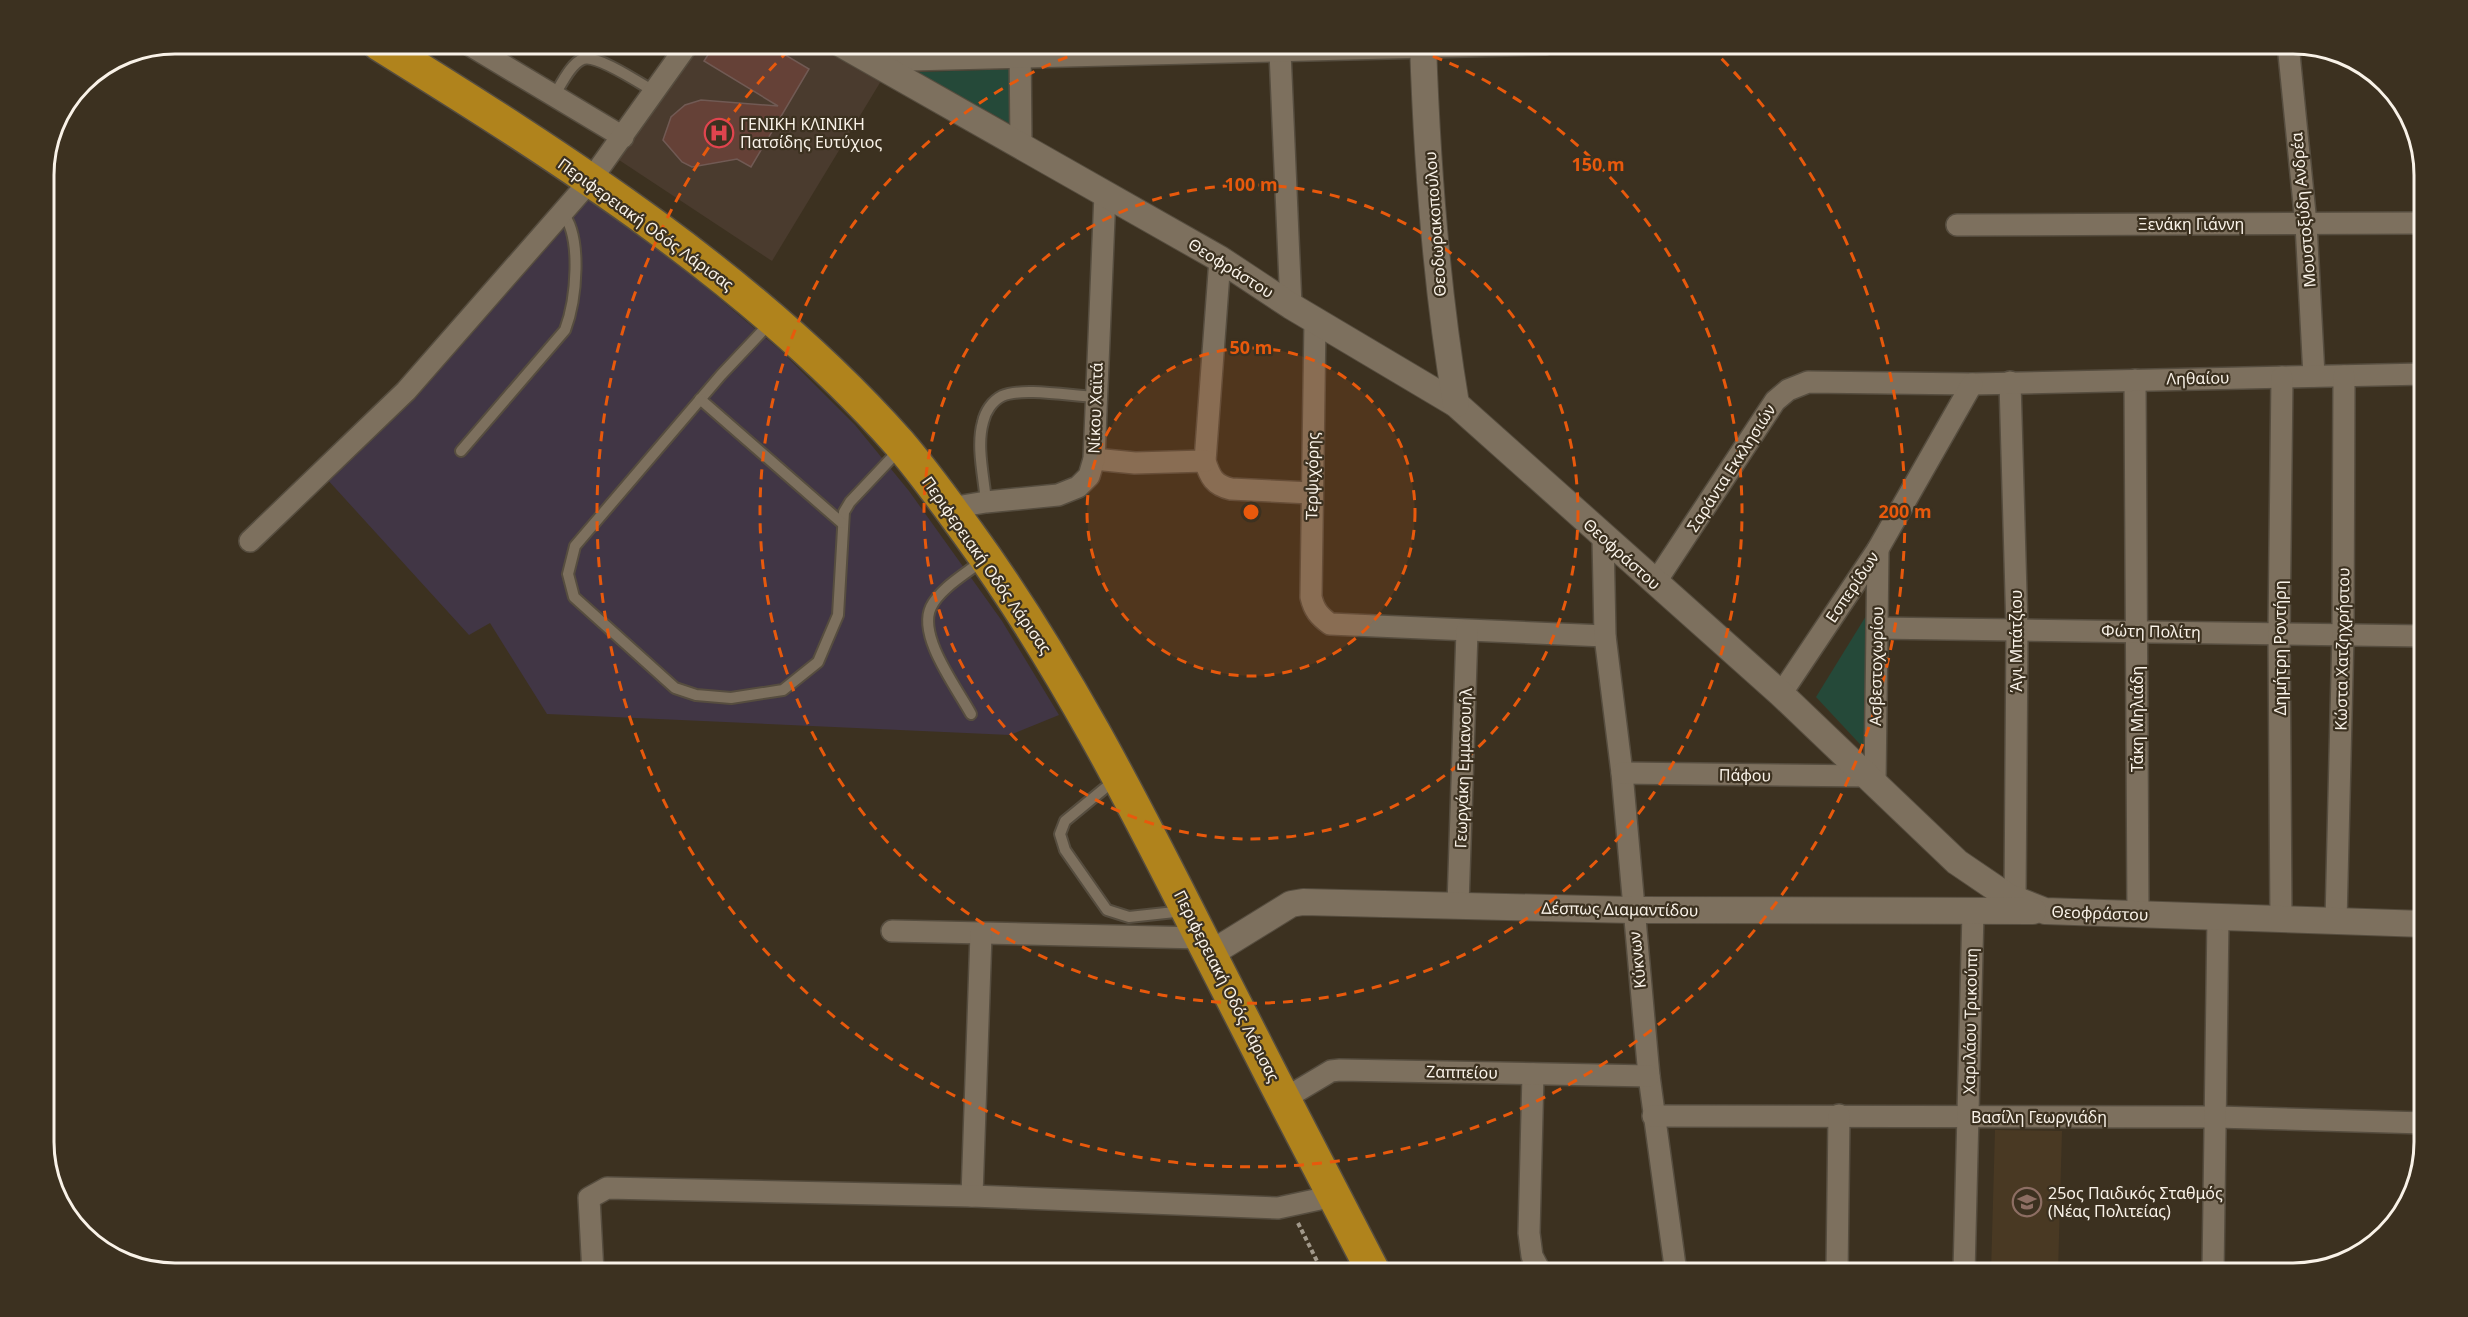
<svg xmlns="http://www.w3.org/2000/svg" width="2468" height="1317" viewBox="0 0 2468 1317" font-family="'Noto Sans',sans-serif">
<rect width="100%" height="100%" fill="#3c3120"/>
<path fill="#493923" d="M1995,1130L2062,1131L2058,1273H1991Z"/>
<path fill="#413645" d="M588,197L670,257L781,351L855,425L909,491L1002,621L1059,715L1010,735L547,714L490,623L469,635L326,478Z"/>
<path fill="#4a3b2e" d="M696,44H818L881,81L772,261L619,160Z"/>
<g fill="#254939">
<path d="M1018,69L1016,127L920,74V72Z"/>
<path d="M1870,614L1871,756L1816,697L1866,616Z"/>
</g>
<path fill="#654137" stroke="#715a54" stroke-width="1.5" d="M715,44H767L809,69L751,167L737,159L692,167L682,162L663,140L671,117L685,105L701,100L778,106L704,61Z"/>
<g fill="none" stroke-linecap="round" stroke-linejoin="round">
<g stroke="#564d3f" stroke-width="14">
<g id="service">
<path d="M554,96C561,85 571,63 583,59C597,54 641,84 655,92"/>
<path d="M770,323L721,375L575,546L568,574L574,597L675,688L696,695L731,698L783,690L818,662L838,615L844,512L850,502L900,449"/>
<path d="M700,399L842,523"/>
<path d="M461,451L565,330C576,301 583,237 562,212"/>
<path d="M986,502C984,477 976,446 983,422C985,412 992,401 1002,396C1021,387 1072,396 1095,397"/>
<path d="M971,714C957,688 917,636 931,607C940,588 967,573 983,560"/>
<path d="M1116,779L1065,821L1060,834L1065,850L1107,910L1129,917L1184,911"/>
</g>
</g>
<g stroke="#564d3f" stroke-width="24">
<g id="minor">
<path d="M468,44L623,137"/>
<path d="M1020,44L1021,145"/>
<path d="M2288,44L2306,224L2314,376"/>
<path d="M1280,52L1291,306"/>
<path d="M871,61L1545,44"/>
<path d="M1957,225L2424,223"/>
<path d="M1220,259L1205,461C1210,477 1214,485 1231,489L1311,493"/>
<path d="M1315,321L1311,597C1314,610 1319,616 1330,624L1605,636"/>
<path d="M2135,380L2138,914"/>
<path d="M2010,382L2017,630L2015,899"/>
<path d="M1094,459L1135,463L1205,461"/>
<path d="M950,508L986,502L1058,495L1078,487L1089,476L1094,459L1105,194"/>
<path d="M1603,537L1605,636L1622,773L1649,1076L1676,1273"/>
<path d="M250,541L406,391L590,181L688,44"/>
<path d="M1655,583L1775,401L1788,390L1808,382L1972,384L2424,374"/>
<path d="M1877,628L2424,636"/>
<path d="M1781,694L1878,549L1972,384"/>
<path d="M1622,773L1868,776"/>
<path d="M1875,783L1878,549"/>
<path d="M1458,905L1467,631"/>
<path d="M2281,919L2279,633L2282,377"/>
<path d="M2336,921L2343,634L2344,376"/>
<path d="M892,931L1201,938"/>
<path d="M1533,1074L1529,1233L1532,1256L1541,1273"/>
<path d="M1284,1099L1331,1071L1340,1070L1649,1076"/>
<path d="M1653,1116L2217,1117L2424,1123"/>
<path d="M972,1196L981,934"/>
<path d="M593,1273L589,1198L607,1188L972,1196L1278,1208L1334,1196"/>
<path d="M1837,1273L1839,1115"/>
<path d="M1964,1273L1973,912"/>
<path d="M2213,1273L2218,917"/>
</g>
</g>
<g stroke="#564d3f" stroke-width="28">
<g id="tertiary">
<path d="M841,44L1220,259L1291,306L1456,404L1781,694L1957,862L2007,896L2045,911L2424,924"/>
<path d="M1423,44C1427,164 1436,285 1456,404"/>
<path d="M1210,954L1291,904L1303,902L1632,910L2033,911"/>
</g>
</g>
<g stroke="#564d3f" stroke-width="36">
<path id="trunk" d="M379,44C564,159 753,279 899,443C924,472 946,503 968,533C1061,661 1132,800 1203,941C1259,1052 1317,1163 1374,1273"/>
</g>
<path stroke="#a2998b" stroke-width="4" stroke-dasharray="4.5 3" stroke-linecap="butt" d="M1298,1223L1323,1273"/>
<use href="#service" stroke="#7d705e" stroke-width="10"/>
<use href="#minor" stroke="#7d705e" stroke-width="21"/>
<use href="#tertiary" stroke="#7d705e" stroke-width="26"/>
<use href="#trunk" stroke="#b0831c" stroke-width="33"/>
</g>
<circle cx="1251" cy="512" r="164" fill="#e8590c" fill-opacity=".12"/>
<g fill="none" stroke="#e8590c" stroke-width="3" stroke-dasharray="10 8">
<circle cx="1251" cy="512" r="164"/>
<circle cx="1251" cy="512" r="327"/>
<path d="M1399 44A491 491 0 1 1 1103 44"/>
<path d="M1709 46A654 654 0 1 1 793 46"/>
</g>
<defs>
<g id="hospital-ring" transform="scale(1.5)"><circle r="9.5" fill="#3c3120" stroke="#e0444e" stroke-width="1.5"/><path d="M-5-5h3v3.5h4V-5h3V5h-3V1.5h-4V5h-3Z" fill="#e0444e"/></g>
<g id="school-ring" transform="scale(1.5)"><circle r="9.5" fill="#3c3120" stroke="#8d6e63" stroke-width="1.5"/><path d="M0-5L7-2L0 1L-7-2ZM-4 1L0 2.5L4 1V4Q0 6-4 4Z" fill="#8d6e63"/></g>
</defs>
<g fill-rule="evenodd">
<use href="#hospital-ring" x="719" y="133"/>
<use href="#school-ring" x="2027" y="1202"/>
</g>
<g text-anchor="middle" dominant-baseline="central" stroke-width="4.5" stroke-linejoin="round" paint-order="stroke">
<g font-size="16" fill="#f9f2e8" stroke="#3c3120" text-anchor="start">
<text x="740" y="124">ΓΕΝΙΚΗ ΚΛΙΝΙΚΗ<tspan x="740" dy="18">Πατσίδης Ευτύχιος</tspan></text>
<text x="2048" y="1193">25ος Παιδικός Σταθμός<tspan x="2048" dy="18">(Νέας Πολιτείας)</tspan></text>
</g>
<g font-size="16" fill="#f9f2e8" stroke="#3c3120">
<text transform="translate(2303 210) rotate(-95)">Μουστοξύδη Ανδρέα</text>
<text transform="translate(646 224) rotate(36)">Περιφερειακή Οδός Λάρισας</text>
<text transform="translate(1435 224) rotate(-94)">Θεοδωρακοπούλου</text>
<text x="2191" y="224">Ξενάκη Γιάννη</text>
<text transform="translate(1231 268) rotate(32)">Θεοφράστου</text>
<text transform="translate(2198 378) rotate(-1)">Ληθαίου</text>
<text transform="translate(1095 408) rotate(-88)">Νίκου Χαϊτά</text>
<text transform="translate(1731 468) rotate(-57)">Σαράντα Εκκλησιών</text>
<text transform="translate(1312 476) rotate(-89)">Τερψιχόρης</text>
<text transform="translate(1622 554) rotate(42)">Θεοφράστου</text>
<text transform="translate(987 565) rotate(55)">Περιφερειακή Οδός Λάρισας</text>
<text transform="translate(1852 587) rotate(-56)">Εσπερίδων</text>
<text transform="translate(2151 631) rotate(1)">Φώτη Πολίτη</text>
<text transform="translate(2016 641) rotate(-90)">Άγι Μπάτζιου</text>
<text transform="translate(2280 648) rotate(-90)">Δημήτρη Ροντήρη</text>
<text transform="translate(2342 649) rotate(-89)">Κώστα Χατζηχρήστου</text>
<text transform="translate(1876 666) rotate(-89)">Ασβεστοχωρίου</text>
<text transform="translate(2137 719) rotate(-90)">Τάκη Μηλιάδη</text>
<text transform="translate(1463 768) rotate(-88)">Γεωργάκη Εμμανουήλ</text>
<text transform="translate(1745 775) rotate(1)">Πάφου</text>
<text transform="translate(1620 909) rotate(1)">Δέσπως Διαμαντίδου</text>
<text transform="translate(2100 913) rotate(2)">Θεοφράστου</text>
<text transform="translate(1637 960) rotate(-96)">Κύκνων</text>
<text transform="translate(1227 986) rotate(63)">Περιφερειακή Οδός Λάρισας</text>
<text transform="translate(1970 1021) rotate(-89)">Χαριλάου Τρικούπη</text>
<text transform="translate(1462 1072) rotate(1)">Ζαππείου</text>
<text x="2039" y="1117">Βασίλη Γεωργιάδη</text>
</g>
</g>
<path d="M0 0H2468V1317H0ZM175 54H2293A121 121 0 0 1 2414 175V1142A121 121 0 0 1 2293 1263H175A121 121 0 0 1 54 1142V175A121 121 0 0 1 175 54Z" fill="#3c3120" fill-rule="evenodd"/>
<path fill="none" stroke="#f9f2e8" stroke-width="3" d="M175 54H2293A121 121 0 0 1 2414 175V1142A121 121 0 0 1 2293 1263H175A121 121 0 0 1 54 1142V175A121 121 0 0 1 175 54Z"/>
<circle cx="1251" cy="512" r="9" fill="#e8590c" stroke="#3c3120" stroke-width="3"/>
<g font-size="18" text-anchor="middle" font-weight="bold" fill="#e8590c" stroke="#3c3120" stroke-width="4.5" stroke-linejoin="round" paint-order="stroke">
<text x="1598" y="171">150 m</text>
<text x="1251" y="191">100 m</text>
<text x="1251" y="354">50 m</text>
<text x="1905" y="518">200 m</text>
</g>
</svg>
